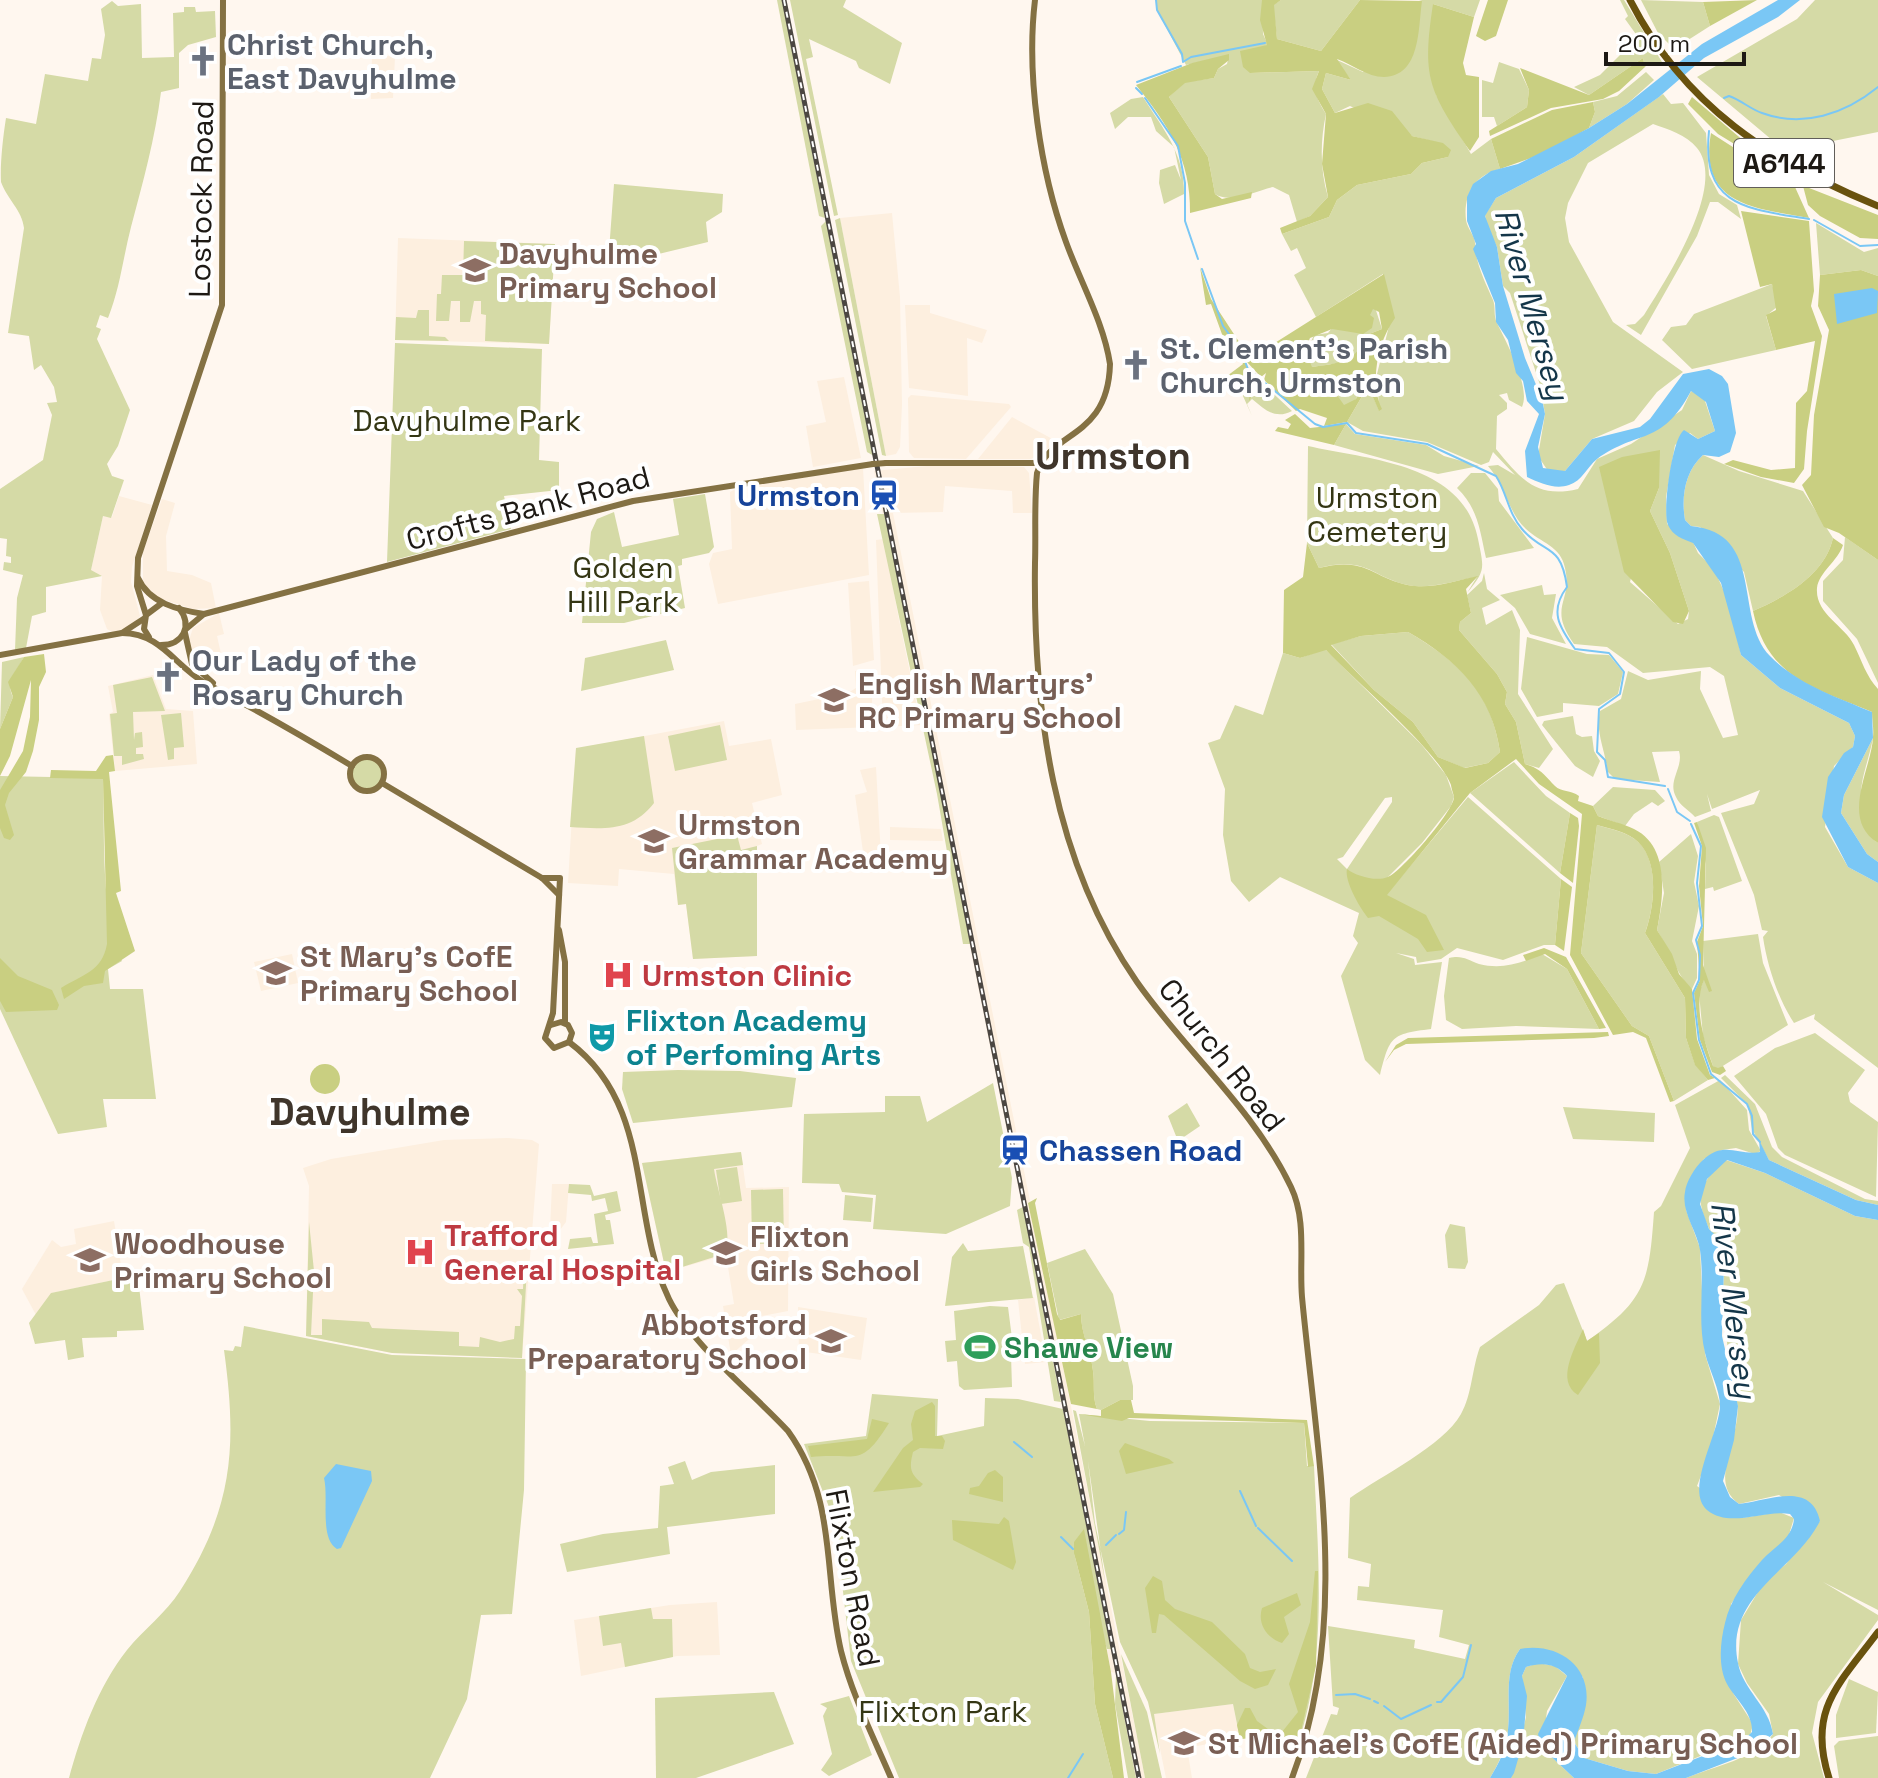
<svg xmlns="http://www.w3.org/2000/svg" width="1878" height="1778" viewBox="0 0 1878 1778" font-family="'Space Grotesk',sans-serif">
<rect width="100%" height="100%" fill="#fff7ef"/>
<g fill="#fdefdf">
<path d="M372,54L395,57L393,98L371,99Z"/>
<path d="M892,213L900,297L902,405L900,447L896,454L886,456L840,218Z"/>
<path d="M398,238L555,244L549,344L395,340Z"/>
<path d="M905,305H930V313L987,330L982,343L967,338L968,396L909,388Z"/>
<path d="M844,377L861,458L813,467L806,426L826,422L817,381Z"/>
<path d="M911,395L1009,404L1011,407L966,459L914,458L909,452L908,398Z"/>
<path d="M1012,417L1058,442L1031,459H978Z"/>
<path d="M937,465L1024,467L1029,473L1032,513H1013L1012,491L945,486L943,512L893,513L1145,1778H1136L1116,1673L1111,1672L1107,1650L1111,1648L1088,1532L874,471Z"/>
<path d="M863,468L869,575L718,604L709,564L713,553L732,549L730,492L737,488Z"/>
<path d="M119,496L152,505L132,567L131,582L140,616L132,626L114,633L107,629L100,610L102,576L91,570L103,516L112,517Z"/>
<path d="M162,499L175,503L166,536L167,571L192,575L211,583L216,608L193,609L158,598L143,584V552Z"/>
<path d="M884,539L899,620L921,725L883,727L876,540Z"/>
<path d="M869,581L874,660L853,666L848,583Z"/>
<path d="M219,613L224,634L217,636L221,654L194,659L189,640L193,628Z"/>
<path d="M871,669L873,727L796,730L795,704L848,693L856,688L855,671Z"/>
<path d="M153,675L166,709L193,711L197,764L115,771L109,714L113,712L108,686Z"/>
<path d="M724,721L729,746L771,739L782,795L752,803L762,844L757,846V956L693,959L686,904L678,905L674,874L619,869L618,886L568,883L576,749Z"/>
<path d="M876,767L881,857L864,859L855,795L867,792L860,770Z"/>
<path d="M890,827L941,829L943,841L890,840Z"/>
<path d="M292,954L298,983L261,991L254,962Z"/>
<path d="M507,1138L532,1140L539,1144L522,1358L392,1353L306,1336L309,1186L303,1168L331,1159L444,1140Z"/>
<path d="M741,1152L746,1188L789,1187L788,1311L756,1317L758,1331L731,1355L723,1306L734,1304L726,1255L666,1272L642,1163Z"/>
<path d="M552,1184H569L566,1222L560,1230H550Z"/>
<path d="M114,1221L123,1278L52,1293L36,1315L22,1289L52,1240L61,1247L76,1244L74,1229Z"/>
<path d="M1034,1297L1046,1362L1025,1364L1018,1300Z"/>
<path d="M798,1307L867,1318L861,1360L799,1351Z"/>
<path d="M717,1602L720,1655L677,1656L581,1676L574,1620L670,1605Z"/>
<path d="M1233,1704L1240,1739L1178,1749L1177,1757L1188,1754L1192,1778H1166L1153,1714Z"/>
</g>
<g fill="#d5daa6" fill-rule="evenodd">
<path d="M777,0H782L825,218L819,216Z"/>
<path d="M790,0H846L843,7L902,43L890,84L859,68L856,61L809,39L813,57L806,59L838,215L834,216Z"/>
<path d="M1156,0H1262L1263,34L1268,45L1252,51L1250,73L1319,71C1311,88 1317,100 1326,114C1320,141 1320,171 1328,197L1310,216L1297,222L1289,195L1273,187C1256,191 1230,204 1215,194L1208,157L1169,97L1185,82L1214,78L1218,69L1227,64L1229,55L1186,65L1157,10Z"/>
<path d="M1281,0H1360L1321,51L1277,39L1273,5Z"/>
<path d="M1419,0H1480L1474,17L1433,4L1436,95L1471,154L1491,139L1500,169C1475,175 1463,194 1466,220C1467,228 1475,236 1475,243C1475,262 1485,282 1493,300C1496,307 1493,315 1497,323C1507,344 1531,387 1522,407L1509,400L1507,393L1499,395L1507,403V409L1497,416L1496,449C1521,479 1536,499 1578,489L1597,459L1631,444L1682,410L1691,391L1704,398L1715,431L1698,439L1690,433L1675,445L1666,497L1667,524L1693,542L1698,553L1714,569L1730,605L1741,655L1780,688L1849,723L1855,736L1853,747L1834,766L1825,827L1848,867L1878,883V1068L1814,1019L1815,1014L1794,1023C1778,999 1767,965 1763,937L1768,931L1762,930L1754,895L1721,813L1754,804L1760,790L1712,809L1707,794L1711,811L1695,817C1689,810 1680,806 1676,797C1667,781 1684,767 1679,751L1652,752L1660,782L1615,779L1607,771C1606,750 1595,734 1600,711L1621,699L1628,671L1648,680L1701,671L1700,689L1723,738L1738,735L1724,676L1710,667L1643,673L1607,647L1574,644C1547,606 1573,603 1565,568C1561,546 1541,543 1526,529C1509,514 1505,485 1488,466L1498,465L1515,475L1493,452L1489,462L1481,465L1427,442L1363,431L1347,422L1368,386L1379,410L1377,374L1389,326L1383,274L1316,317L1294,275L1306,268L1297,248L1291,251L1282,234L1329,217L1337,200L1357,185L1411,174L1422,163L1448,157L1443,144L1412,136L1350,106L1335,113L1322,89L1326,73L1351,80L1335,59L1363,72L1422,1ZM1659,466V488L1650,511L1670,553L1689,611L1688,619L1678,624L1630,582Z"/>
<path d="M1620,0H1624L1662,62L1649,63L1645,67L1643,58L1589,95L1574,87L1600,75L1638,37L1625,19L1628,16Z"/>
<path d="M1641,0L1703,2L1710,26L1674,49L1658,33Z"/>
<path d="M1815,0H1878V132L1823,143L1778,145L1697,77L1797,19Z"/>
<path d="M112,1L118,6L141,4L142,58L174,57L173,13L184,12V7H195L196,12L215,11L216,37L188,45L179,53V88L161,92C155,139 143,182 131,227C123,258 120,288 108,318L100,315L96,327L101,329L97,339L130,410L118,446L107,464L112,476L124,480L111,518L103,516L91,570L102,576L46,587V612L32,616L26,648L15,650L17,598L23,575L3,570L4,562L11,563V557L6,556L7,539L0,538V489L43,460L52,415L47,403L57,402L54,387L41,365L34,370L29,336L8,333L24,228C22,210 7,199 1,182C0,164 3,137 6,118L36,124L45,74L88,81L92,58L101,59L105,35L101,9Z"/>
<path d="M1499,62L1519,69L1529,90L1527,107L1497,126L1494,117H1482V80L1493,83Z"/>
<path d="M1646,72L1654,80L1627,104L1589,128L1595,112L1593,102L1617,96Z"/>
<path d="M1663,94L1671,104L1683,103L1706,133L1709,175L1719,194L1737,205L1741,219L1718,202H1710L1697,236L1641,335L1626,325L1635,324L1644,315C1665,281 1728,186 1697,148C1687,135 1667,129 1653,124L1588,163L1568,203L1565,218L1569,242L1613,322L1683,372L1657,392L1634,421L1592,439L1565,471H1548L1538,456L1545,414L1540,385L1510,293L1503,286L1497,247L1487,227L1485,215L1496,198L1574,157Z"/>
<path d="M1143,97C1163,129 1185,154 1184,194L1164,204L1159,183L1160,170L1175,165L1181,180L1174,147L1156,131L1151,117H1128L1115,129L1110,113L1131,99Z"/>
<path d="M614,184L723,194L722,212L706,222L708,242L638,259L609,251Z"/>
<path d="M840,218L886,456L882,455L835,220Z"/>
<path d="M826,221L871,447L874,456L867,452L821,226Z"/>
<path d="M1816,223L1864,252L1878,248V276L1861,270L1820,275Z"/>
<path d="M464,241L555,244L549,344L485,341L486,315L481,314V301H474L470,322H460V301H451L449,321H436L437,294H441L442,275H463Z"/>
<path d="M1378,281V295L1373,301L1382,329L1364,336L1361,351L1353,358L1367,362L1368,367L1356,399L1349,405H1342L1337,395L1327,391L1307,394L1301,389L1317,377L1327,381L1338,394L1344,383L1350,380L1353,361L1312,367L1282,360L1277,374L1267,368L1255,370L1253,365L1308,348L1314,335L1328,333L1336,323L1333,316L1339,308L1346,311L1340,322L1353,319L1366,300L1367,290Z"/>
<path d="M1772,284L1778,306L1766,316L1776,350L1692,369L1662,340L1671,327L1686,325L1694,314Z"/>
<path d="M418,310H429V336L445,337L449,341L395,340L396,317L416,318Z"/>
<path d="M395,343L542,349L539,460L559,462V490L504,496L511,529L387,562Z"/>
<path d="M1243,376L1251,382L1248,393L1251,398L1260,381L1292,411C1275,420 1264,409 1252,399L1247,404L1252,416L1238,385Z"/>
<path d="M1346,424L1355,434L1426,445L1444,456L1479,466L1438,474L1334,445Z"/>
<path d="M1308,446C1370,460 1463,463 1478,539C1484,569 1486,570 1467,593L1477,577C1458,580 1434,588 1414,586C1372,580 1370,555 1319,568L1307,543Z"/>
<path d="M1703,455L1739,471L1803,491L1833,538C1825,575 1785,597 1753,611L1744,572L1700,527L1691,526L1685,520C1681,497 1685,471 1703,455Z"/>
<path d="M1471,473H1485L1498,489L1499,501L1534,548L1486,558C1480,531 1478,508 1457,488Z"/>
<path d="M705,494L714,547L709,553L682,559V565L678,566L685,608L624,623H582L591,532L597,519L614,512L622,547L679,535L673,499Z"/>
<path d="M877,514H884L893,552L971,944H963L937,794Z"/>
<path d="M1845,537L1878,560V683L1857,639L1823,601V581L1843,560Z"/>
<path d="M1484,573L1487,589L1500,600L1482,608L1486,625L1512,610L1520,630L1518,694L1553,749L1539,768L1525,764L1516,722L1505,704L1507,692L1497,674L1459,630L1460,622L1471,613L1467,595L1482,581Z"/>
<path d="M1542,585L1544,595L1556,594L1552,618L1566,644L1530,634L1515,608L1500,595Z"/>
<path d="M1408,632C1459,662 1491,690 1500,752L1488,763L1464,768L1438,757L1413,722L1374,690L1331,644L1361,636Z"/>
<path d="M1527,637L1587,654L1609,655L1623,672L1618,694L1599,706L1563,703V712L1537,717L1521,689Z"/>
<path d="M666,640L674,670L581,691L585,658Z"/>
<path d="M1325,649L1421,744L1446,775L1454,797L1451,806L1422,843L1388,877L1386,895L1468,797L1561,879L1555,945H1544L1503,960L1457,948L1441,959L1417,963L1416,957L1396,953L1414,959L1415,965L1442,962L1431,1029C1391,1034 1390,1036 1380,1075L1365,1060L1341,976L1358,943L1353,936L1359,913L1280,877L1249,902L1231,881L1223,835L1225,789L1208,743L1220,739L1235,705L1263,715L1283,653L1300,658ZM1392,797V802L1347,869L1337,859L1343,857L1385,798Z"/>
<path d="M24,657C17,671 5,681 13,697L0,729L2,662Z"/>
<path d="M152,677L165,711L133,712L134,740L135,733L142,732L143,747L136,748V754H143L144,759L122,765V756H114L110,714L117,713L113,685Z"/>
<path d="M181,713L184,747L174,748V759L168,760L161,715Z"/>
<path d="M1573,716L1576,734L1582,737L1592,736L1594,751L1600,761L1593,777L1575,766L1542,725L1544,721Z"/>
<path d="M720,725L727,760L675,771L668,736Z"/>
<path d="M644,736L654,803C632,832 604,829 570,827L576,748Z"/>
<path d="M1873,738C1866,774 1853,789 1868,827C1871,834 1871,838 1878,843V862L1867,854L1841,813L1844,795Z"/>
<circle cx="367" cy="774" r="15"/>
<path d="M1514,762L1546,796L1570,813L1560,873L1470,793Z"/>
<path d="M0,776L103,778C105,829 100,918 122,961L108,969L110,989H143L156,1099H103L107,1127L58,1134L0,1009Z"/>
<path d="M1613,787L1655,790L1665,801L1658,806L1652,802L1634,814L1625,826L1598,816L1593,806Z"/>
<path d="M1714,815L1719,817L1742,881L1714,891L1713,887L1705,889L1706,864L1697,822Z"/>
<path d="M1597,825C1610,829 1628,832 1638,842C1660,862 1654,909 1645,933L1685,998L1686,1038L1695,1064L1708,1080L1674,1101L1649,1036L1632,1026L1581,953Z"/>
<path d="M1691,834L1698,856L1694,882L1699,906L1692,941L1697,954V978L1692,989C1681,983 1666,944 1657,930L1664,893L1659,862Z"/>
<path d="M737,835L741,850L757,846V956L693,959L686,904L678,905L672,848Z"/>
<path d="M1758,934L1763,963L1788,1025L1718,1069L1713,1066L1703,1036L1699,993L1704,979L1703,941Z"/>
<path d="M1542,954L1567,969L1599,1029L1516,1026L1462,1029L1446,1020L1444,996L1449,958C1463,955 1467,960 1479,964C1502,970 1522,963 1542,954Z"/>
<path d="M1815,1033L1865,1070L1848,1093L1850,1102L1878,1122L1876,1197L1785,1155L1778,1148L1766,1114L1734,1076L1775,1048Z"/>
<path d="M678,1070L740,1071L796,1078L792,1107L633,1123L622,1089L623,1072Z"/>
<path d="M1725,1075L1755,1104L1772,1147L1782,1157L1865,1199L1878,1201V1205L1856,1200L1769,1160L1752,1129L1748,1105L1721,1078Z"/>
<path d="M1720,1080L1747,1110L1749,1130L1761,1151L1755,1154L1736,1148L1722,1150L1704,1159L1693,1174L1686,1210L1700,1248L1705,1354L1720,1404L1710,1452L1697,1486L1742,1518L1779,1512L1794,1518L1788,1538L1762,1561L1731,1604L1733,1693L1753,1724L1750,1736L1656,1774L1628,1771L1584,1758L1574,1742L1583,1677L1520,1649C1503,1672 1511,1703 1508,1730C1506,1748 1499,1763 1490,1778H1306L1331,1714L1337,1715L1339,1708L1333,1706L1328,1626L1415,1640L1414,1648L1465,1659L1469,1645L1439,1637L1443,1610L1357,1600L1358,1586L1369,1587L1371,1564L1348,1558L1350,1498C1381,1476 1443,1446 1461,1414C1472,1395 1472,1368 1480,1347L1539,1305L1556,1285L1564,1283L1587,1341C1646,1300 1649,1282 1654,1212L1661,1206L1690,1148L1675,1105Z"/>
<path d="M993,1083L1012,1178L1010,1206L946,1234L873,1229L876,1195L842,1192L839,1184L802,1183L804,1114L885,1112V1096H920L927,1122Z"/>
<path d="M1187,1103L1200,1126L1178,1141L1168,1116Z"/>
<path d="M1563,1107L1655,1113L1654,1142L1573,1139Z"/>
<path d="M741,1152L743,1165L714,1169C717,1191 735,1238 724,1254L666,1272L642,1163Z"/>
<path d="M1726,1160L1765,1173L1855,1216L1878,1220V1610L1823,1582L1878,1615V1620L1818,1702L1812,1733L1824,1778H1686C1712,1767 1758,1758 1773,1734L1769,1714L1747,1683L1738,1664L1741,1620L1764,1582L1786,1564L1820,1521L1779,1495L1739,1504C1706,1481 1743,1436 1737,1402C1731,1368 1724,1333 1723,1298C1722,1286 1726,1274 1723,1262C1719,1241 1704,1226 1701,1205C1698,1188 1712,1169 1726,1160Z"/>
<path d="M737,1167L742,1201L721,1204L716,1170Z"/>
<path d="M569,1184L590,1185L594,1196L617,1191L621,1211L605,1215L606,1220H610L614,1244L568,1249L570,1239L591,1237L593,1243H598L594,1214L608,1211L605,1198L592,1201L591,1195L568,1193Z"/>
<path d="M783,1189L784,1243L752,1244L751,1190Z"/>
<path d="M845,1195L873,1198L871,1222L843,1220Z"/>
<path d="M1023,1207L1061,1402L1054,1401L1029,1247L1023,1243L1017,1210Z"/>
<path d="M309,1222L314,1271H311L309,1291L313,1292L311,1335H322V1319L369,1322L372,1328L459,1332V1346L479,1347L480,1337L500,1342L514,1339L515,1326H520L522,1296L517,1289H523L524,1270L518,1269L527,1267L522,1358L392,1353L306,1336Z"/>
<path d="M1450,1224L1465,1227L1468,1262L1465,1269L1448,1268L1445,1235Z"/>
<path d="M963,1243L968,1251L1023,1246L1033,1298L945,1306L952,1257Z"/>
<path d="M1085,1249L1113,1294L1133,1386V1400H1120L1101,1410L1097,1409C1092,1396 1095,1384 1093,1371C1091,1351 1081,1335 1081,1314L1059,1320L1047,1263Z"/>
<path d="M123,1278L139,1286L144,1330L117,1331V1337L82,1338L84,1357L68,1360L65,1340L35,1344L29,1323L51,1293Z"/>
<path d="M990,1306L1008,1307L1014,1354L1011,1355L1012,1387L964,1390L959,1386L957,1361L947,1362L945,1341L956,1340L954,1311Z"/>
<path d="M244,1326L392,1355L526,1359L524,1490L512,1614L481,1615L467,1699L430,1778H69C81,1734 98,1687 127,1650C144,1629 166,1613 180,1591C234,1507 237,1445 224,1350L233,1351L235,1346L241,1347Z"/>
<path d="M872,1394L938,1399L937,1436L984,1426L985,1398L1018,1399L1063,1409L1111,1649H1107L1074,1553L1089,1612L1095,1704L1113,1778H899L851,1661L835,1522L804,1444L866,1436Z"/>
<path d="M1073,1410L1076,1411L1085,1446L1079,1414L1150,1421L1304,1423L1307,1466H1314C1318,1558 1328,1655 1298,1744L1259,1737L1240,1739L1233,1704L1154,1714L1160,1754L1148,1702L1120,1642L1095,1523L1088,1461L1105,1581Z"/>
<path d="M685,1461L692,1480L711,1472L775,1465V1514L667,1527L670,1554L567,1572L560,1544L603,1534L658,1528L660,1486L674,1484L668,1467Z"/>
<path d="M651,1608L653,1619H672L673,1657L625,1667L621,1643L603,1646L599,1616Z"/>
<path d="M1121,1654L1147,1712L1162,1778H1145Z"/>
<path d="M1538,1663L1555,1666L1567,1676L1547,1711L1542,1748L1574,1778H1511L1526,1717L1522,1676L1526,1667Z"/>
<path d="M1116,1673L1118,1685L1136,1778H1128L1115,1704Z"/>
<path d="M1849,1679L1878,1692L1876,1733L1836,1738V1715Z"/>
<path d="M774,1692L794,1744L696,1778H656L655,1698Z"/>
<path d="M849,1696L872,1755L829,1776L821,1770L832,1754L823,1716L827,1708L820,1704Z"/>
<path d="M1878,1736V1778H1839L1834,1746L1839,1741Z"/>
</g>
<g fill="#c9cf81" fill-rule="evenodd">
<path d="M1262,0H1281L1274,5L1277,39L1321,51L1360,0L1422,1C1418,28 1421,76 1384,77C1367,77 1352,64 1337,59L1351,80L1326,73L1322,89L1335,113L1368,103L1392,111L1412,136L1443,143L1451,150L1448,157L1422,163L1411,174L1357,185L1337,200L1329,217L1282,234L1280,228L1310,216L1328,197L1322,164L1326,114L1312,89L1319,71L1250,73L1243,67L1240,51L1267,45L1260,20Z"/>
<path d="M1488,0H1508L1496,36L1485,41L1476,36Z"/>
<path d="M1757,0L1710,26L1703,2Z"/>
<path d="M1433,4L1474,17L1463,63L1466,75L1479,77V137L1470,151C1428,90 1422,77 1433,4Z"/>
<path d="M1229,54V60L1218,69L1214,78L1185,83L1169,97L1208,157L1215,194L1222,199L1252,192L1251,198L1190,213C1191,159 1168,125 1136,85L1192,63Z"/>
<path d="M1643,58L1645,67L1619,91L1603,99L1551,108L1490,136L1489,131L1527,107L1529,90L1520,68L1589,95Z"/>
<path d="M1692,97L1745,142L1811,183L1804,186L1878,215V239L1860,238L1820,216L1808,205L1803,186L1718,134L1688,104Z"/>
<path d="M1593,102L1595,112L1589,128L1545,153L1500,169L1491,139L1552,110Z"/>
<path d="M1711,133L1795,187L1809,218C1756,208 1698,206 1711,133Z"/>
<path d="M1741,211L1809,221L1814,291L1811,306L1822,336L1807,431L1804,469L1794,483L1761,477L1724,464L1733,460L1771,470L1795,468L1796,403L1807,391L1815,341L1776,350L1766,315L1776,310L1772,284L1760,287Z"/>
<path d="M1200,267L1211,299L1245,351H1262L1384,274L1395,318C1378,341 1369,383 1382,409L1379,411L1368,386L1347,422L1324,426L1327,418L1300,409L1296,411L1264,380L1266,373L1261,377L1245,360L1248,370L1260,381L1249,401L1251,382L1243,376L1238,385L1241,396L1227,376L1243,364L1237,350L1223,337L1211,304L1206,305ZM1373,309L1379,312L1382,329L1364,336C1358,362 1339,363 1312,367L1305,350L1310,338L1332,329L1363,334L1372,328L1374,318L1370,315ZM1315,377L1327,381L1331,392L1338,394L1351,377L1361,386L1356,399L1344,405L1337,395L1327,391L1303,392L1302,386Z"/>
<path d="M1861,270L1878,276V560L1839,533L1824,527L1802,485L1811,475L1814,415L1829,330L1818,306L1820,275Z"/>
<path d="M1295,414L1310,428L1346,424L1334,445L1275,431L1278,427L1288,429L1291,424L1285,420Z"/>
<path d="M1660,450L1659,488L1650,511L1670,553L1689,611L1683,624L1673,622L1624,572L1599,467L1622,457Z"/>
<path d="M1833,538L1843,545C1838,561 1819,572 1817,588C1815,614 1844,625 1854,645C1862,661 1866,676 1878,689V843C1839,819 1872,768 1873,737C1874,729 1872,720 1872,712C1815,688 1767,678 1753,611C1785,597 1825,575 1833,538Z"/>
<path d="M1307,543L1319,568C1370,555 1373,581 1415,586C1435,588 1459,580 1478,576L1466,589L1471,613L1460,622L1459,630L1497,674L1507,692L1505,704L1516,722L1525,764C1542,769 1546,777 1555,786C1561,792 1571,790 1579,796L1578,801L1593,806L1598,816C1610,821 1622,823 1634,829C1671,847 1663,899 1657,930L1672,954L1679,974L1692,989L1697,1039L1710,1075L1715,1078L1708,1080L1695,1065L1686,1038L1685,998L1645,933C1654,909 1660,863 1638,842C1628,832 1611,829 1597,825L1581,953L1632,1026L1649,1036L1674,1101L1670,1102L1646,1038L1633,1032L1613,1035L1570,955L1582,814L1539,784L1516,759L1470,793L1387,895L1426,915L1444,950L1427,952L1418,939L1379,916L1368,918C1360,908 1344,881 1347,869C1356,876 1376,882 1388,877C1401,872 1454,811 1454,797C1454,796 1451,787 1451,785C1439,752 1354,680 1326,650L1300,658L1283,653L1284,590L1303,577ZM1408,632C1457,660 1492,694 1500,752L1488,763L1465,768L1438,757L1413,722L1374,690L1331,645L1361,636Z"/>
<path d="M44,654L46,672L39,687V720L33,751L26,772L9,793L5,805L14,835L10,840L4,838L0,828V790L23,751L30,717L31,680L10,756L0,776V729L13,697L8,682L24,657Z"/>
<path d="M113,755L115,771L109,772L121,891L116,893L135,951L105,971L103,983L84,986L64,999L61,988C83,974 102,972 107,944L103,779L50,778L51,770L96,771L106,756Z"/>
<path d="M1570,813L1578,818L1579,826L1573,883L1560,873Z"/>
<path d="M1697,822L1706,848L1703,965L1712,991L1709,992L1704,980C1693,1004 1704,1042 1713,1066L1718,1068L1723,1066L1726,1071L1720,1075L1712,1072L1700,1040L1694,993L1700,980L1697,942L1703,926L1699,886L1702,846L1694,823Z"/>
<path d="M1561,879L1572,887L1564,951L1555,945Z"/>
<path d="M1544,948L1566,957L1606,1028L1599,1029L1567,969L1545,954L1526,961L1523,955Z"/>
<path d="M0,958L18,976L52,990L59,1005L57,1010L6,1012L0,1001Z"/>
<path d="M1608,1032L1609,1036L1594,1038L1406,1044L1394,1050L1385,1062L1396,1045L1408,1038Z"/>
<circle cx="325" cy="1079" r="15"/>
<path d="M1037,1198L1035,1203L1057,1314L1060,1320L1081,1314C1081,1335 1091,1350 1093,1371C1095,1384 1092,1396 1097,1409L1071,1404L1028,1203Z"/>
<path d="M1583,1329L1587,1341L1599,1333L1600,1363L1578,1395C1555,1381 1575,1348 1583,1329Z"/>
<path d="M1120,1400H1131L1134,1413L1307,1420L1314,1466L1308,1467L1304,1423L1129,1418L1122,1421L1079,1414L1101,1416V1410Z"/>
<path d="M932,1402L935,1406V1436H942L945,1441L943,1449L920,1448L913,1452C909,1468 910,1474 923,1484L920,1487L873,1492L903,1448L913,1440L911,1424L915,1411Z"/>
<path d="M872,1419L889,1423C860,1470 857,1452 811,1457L808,1446L867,1439Z"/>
<path d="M1125,1443L1169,1459L1174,1463L1126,1474L1119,1451Z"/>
<path d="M995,1470L1003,1477V1502L969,1494L970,1488L979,1486L988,1473Z"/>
<path d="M1004,1517L1009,1521L1016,1562L1013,1570L953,1540L952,1520L999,1524Z"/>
<path d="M1084,1529L1111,1672L1124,1778H1113L1095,1704L1089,1612L1074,1553V1542Z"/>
<path d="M1315,1571H1318L1316,1666L1298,1744L1259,1737L1240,1739L1237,1725L1245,1708H1250L1257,1721L1272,1732H1282L1298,1712L1289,1684L1310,1622Z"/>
<path d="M1153,1576L1162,1581L1165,1600L1175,1609L1212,1622L1245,1654L1250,1668L1260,1672L1276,1669L1268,1685L1255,1689L1240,1681L1164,1615L1159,1614L1156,1633H1152L1145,1588Z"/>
<path d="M1297,1593L1301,1605L1284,1617L1289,1634L1282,1643C1267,1638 1257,1624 1262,1608Z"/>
</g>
<g fill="#7ac7f5">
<path d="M1778,0H1800L1778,17L1704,58L1659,97L1574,157L1496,198L1485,216L1497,247L1503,286L1525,358L1542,399L1545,414L1538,447L1543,468L1565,471L1592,439L1640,427L1650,419L1683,374L1709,369L1722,376L1728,384L1736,433L1730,452L1719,457L1703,455C1685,471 1681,497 1685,520L1691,526C1766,533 1733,617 1770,656C1797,684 1836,697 1872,712L1873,738L1844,795L1841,813L1867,854L1878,862V883L1848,867L1822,817L1828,777L1844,753L1853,747L1855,736L1849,723L1780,688L1741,655L1721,583L1693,543C1683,539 1673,536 1668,525C1662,512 1672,438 1684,430L1698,439L1715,431L1706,402L1691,391C1661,447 1638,429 1597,459C1587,467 1582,481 1569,485C1555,490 1540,483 1527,477L1525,451L1539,414L1527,401L1523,381L1516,373L1508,340L1496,322L1495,303L1473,249L1476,244L1467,221V197L1473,184L1491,171L1518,164L1589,128L1627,104L1702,44Z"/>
<path d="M1872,288L1878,291L1877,313L1837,324L1834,294Z"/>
<path d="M1759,1140L1769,1160L1856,1200L1878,1205V1220L1855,1216L1765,1173L1727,1160L1707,1179L1700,1204L1709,1229L1717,1237L1724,1266L1722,1336L1738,1406L1734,1440L1723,1481L1730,1497L1739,1504C1768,1501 1811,1480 1820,1521C1795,1571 1724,1596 1738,1663C1743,1690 1769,1706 1773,1734L1753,1752L1686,1778H1574L1542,1748L1538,1734L1567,1676C1555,1663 1542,1662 1526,1667L1522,1676L1527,1696L1523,1742L1514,1773L1511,1778H1490C1499,1763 1507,1748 1508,1730C1511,1702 1503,1672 1520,1649C1556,1642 1592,1665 1586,1705C1584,1717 1578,1730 1574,1742L1584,1758L1628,1771L1656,1774L1744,1740L1752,1732C1753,1713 1736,1700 1727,1684C1718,1667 1720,1642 1725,1623C1730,1600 1746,1578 1762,1560C1775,1546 1792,1539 1794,1519L1790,1514C1765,1509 1730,1529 1707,1510C1684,1490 1719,1434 1720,1406C1720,1389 1709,1370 1705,1353C1697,1319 1705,1285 1700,1250C1697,1231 1681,1212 1685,1192C1686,1182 1695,1167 1703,1160C1724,1140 1739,1156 1760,1152Z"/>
<path d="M336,1464L371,1471L372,1481L341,1548L337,1549C319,1538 329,1498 324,1478Z"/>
</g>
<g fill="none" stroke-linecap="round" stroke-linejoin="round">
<g stroke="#7ac7f5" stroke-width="2">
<path d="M1156,0L1157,10L1182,54L1183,62L1191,57L1265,43"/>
<path d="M1137,82L1181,66"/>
<path d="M1136,88L1142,94"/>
<path d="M1145,98L1178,146L1185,183V221L1198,259"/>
<path d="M1724,98L1729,96C1741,100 1750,109 1762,113C1803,128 1845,114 1878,87"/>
<path d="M1709,131C1701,208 1749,209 1809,219"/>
<path d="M1814,220L1860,246L1878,245"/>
<path d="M1202,269L1223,326L1240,349L1248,369L1315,424L1323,427L1347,423L1356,433L1427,444L1496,476C1507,493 1508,513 1522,529C1544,555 1561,542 1567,587C1549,611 1559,627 1575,649L1609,653L1624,672L1620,694L1599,709L1597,752L1605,760L1608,777L1665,786"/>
<path d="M1668,789L1677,812L1690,821"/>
<path d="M1691,824L1701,846L1697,883L1702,926L1696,940L1700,955L1699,980L1693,993L1699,1040L1711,1074L1747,1104L1752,1116L1753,1134L1760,1142"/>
<path d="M1014,1442L1032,1457"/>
<path d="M1240,1491L1256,1526"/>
<path d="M1258,1528L1292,1561"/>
<path d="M1119,1534L1124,1530L1126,1512"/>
<path d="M1061,1537L1073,1549"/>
<path d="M1106,1545L1116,1535"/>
<path d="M1336,1695L1355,1694L1370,1699"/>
<path d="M1374,1701L1378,1703"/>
<path d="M1437,1702H1441L1463,1677L1471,1645"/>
<path d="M1384,1706L1401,1719L1431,1705"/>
<path d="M1068,1778L1083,1754"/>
</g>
<g stroke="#847143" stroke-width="6">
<path d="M1035,0C1026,75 1040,171 1066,242C1080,281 1104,323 1110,364C1108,440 1050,430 1037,473C1034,503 1036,534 1035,563C1033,709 1052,860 1137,982C1186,1052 1254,1109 1291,1187C1307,1220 1299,1261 1302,1297C1317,1456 1351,1624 1292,1778"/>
<path d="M886,463H1040"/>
<path d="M138,578C149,603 178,610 204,614"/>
<path d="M146,615L137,586L138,558L222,305L223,0"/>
<path d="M186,629L204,614L633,501L873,464"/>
<path d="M122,633C161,633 175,666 205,683C255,709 304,737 352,766"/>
<path d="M185,633L192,664L213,683"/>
<path d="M149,637L144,629L146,615L162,603"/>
<path d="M161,645C183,645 193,626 179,608"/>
<path d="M0,655L122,633L145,618"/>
<circle cx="367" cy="774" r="17"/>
<path d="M382,783L542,878L559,895"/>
<path d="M542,878H560L553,1013L545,1038L554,1048L569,1042"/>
<path d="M559,930L565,962V1023"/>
<path d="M551,1025L561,1022L568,1025L572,1033L569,1042"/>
<path d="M569,1042C655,1106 628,1214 669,1299C691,1344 753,1393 788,1431C838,1501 823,1574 841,1651C852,1695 873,1736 891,1778"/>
</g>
<g stroke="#69520e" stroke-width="7">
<path d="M1630,0C1684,106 1771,162 1878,206"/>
<path d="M1829,1778C1807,1710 1839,1684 1878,1632"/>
</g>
<g stroke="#4c4742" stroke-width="5">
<path id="rail" d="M784,0L1139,1778"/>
</g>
<use href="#rail" stroke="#fff" stroke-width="2" stroke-dasharray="6" stroke-linecap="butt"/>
<path stroke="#847143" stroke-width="6" d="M873,464L886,463"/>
</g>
<defs>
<g id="church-bare" transform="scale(2.4)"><path d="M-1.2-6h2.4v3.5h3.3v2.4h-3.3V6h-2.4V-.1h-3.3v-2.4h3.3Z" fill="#6b7280" stroke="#fff" stroke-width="2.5" paint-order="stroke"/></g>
<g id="school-bare" transform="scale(2.4)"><path d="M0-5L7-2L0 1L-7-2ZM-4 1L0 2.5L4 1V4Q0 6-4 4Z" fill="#8d6e63" stroke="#fff" stroke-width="2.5" paint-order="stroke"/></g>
<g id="station-bare" transform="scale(2.4)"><path d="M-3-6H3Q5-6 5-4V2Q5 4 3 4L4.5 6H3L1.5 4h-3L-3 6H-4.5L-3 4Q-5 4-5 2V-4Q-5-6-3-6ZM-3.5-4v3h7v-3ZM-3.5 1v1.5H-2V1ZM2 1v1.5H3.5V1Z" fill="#1a4fb4" stroke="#fff" stroke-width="2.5" paint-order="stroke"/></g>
<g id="hospital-bare" transform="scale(2.4)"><path d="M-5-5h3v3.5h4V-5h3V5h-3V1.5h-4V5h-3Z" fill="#e0444e" stroke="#fff" stroke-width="2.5" paint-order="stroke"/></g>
<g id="theatre-bare" transform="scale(2.4)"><path d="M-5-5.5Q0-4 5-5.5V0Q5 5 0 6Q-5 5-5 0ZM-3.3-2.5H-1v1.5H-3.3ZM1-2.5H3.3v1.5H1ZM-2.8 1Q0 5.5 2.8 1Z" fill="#0f9aa8" stroke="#fff" stroke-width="2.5" paint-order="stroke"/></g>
<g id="stadium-bare" transform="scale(2.4)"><path d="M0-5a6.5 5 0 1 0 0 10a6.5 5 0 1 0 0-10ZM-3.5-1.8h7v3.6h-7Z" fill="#2e9e5b" stroke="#fff" stroke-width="2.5" paint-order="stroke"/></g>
</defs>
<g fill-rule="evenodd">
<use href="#church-bare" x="203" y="61"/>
<use href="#school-bare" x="475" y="270"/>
<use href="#church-bare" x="1136" y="365"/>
<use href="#station-bare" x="884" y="495"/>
<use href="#church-bare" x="168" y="677"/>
<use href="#school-bare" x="834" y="700"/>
<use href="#school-bare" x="654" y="841"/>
<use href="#school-bare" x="276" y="973"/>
<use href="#hospital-bare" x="618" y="975"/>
<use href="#theatre-bare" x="602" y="1037"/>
<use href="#station-bare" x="1015" y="1150"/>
<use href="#hospital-bare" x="420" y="1252"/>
<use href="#school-bare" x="726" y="1253"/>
<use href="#school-bare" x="90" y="1260"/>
<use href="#school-bare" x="831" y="1341"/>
<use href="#stadium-bare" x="980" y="1347"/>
<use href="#school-bare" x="1184" y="1743"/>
</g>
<g text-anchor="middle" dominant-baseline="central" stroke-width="8" stroke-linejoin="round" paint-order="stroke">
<rect fill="#fff" stroke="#615e5a" stroke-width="2" x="1734" y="139" width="100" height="48" rx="6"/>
<g font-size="28" font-weight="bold" fill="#1d1914">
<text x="1784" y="163">A6144</text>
</g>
<g font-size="30" font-weight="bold" fill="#5b616d" stroke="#fff" text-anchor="start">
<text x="227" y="44">Christ Church,<tspan x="227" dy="34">East Davyhulme</tspan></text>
<text x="1160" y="348">St. Clement's Parish<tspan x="1160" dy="34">Church, Urmston</tspan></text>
<text x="192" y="660">Our Lady of the<tspan x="192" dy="34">Rosary Church</tspan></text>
</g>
<g font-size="30" fill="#1d1914" stroke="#fff">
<text transform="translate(201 199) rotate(-89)">Lostock Road</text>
<text transform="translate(528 508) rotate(-15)">Crofts Bank Road</text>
<text transform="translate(1222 1055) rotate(52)">Church Road</text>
<text transform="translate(853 1578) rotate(79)">Flixton Road</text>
</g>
<g font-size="30" font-weight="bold" fill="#785e54" stroke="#fff" text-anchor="start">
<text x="499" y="253">Davyhulme<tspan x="499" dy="34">Primary School</tspan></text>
<text x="858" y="683">English Martyrs'<tspan x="858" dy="34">RC Primary School</tspan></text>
<text x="678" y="824">Urmston<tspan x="678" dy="34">Grammar Academy</tspan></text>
<text x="300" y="956">St Mary's CofE<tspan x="300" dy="34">Primary School</tspan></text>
<text x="750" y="1236">Flixton<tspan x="750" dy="34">Girls School</tspan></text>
<text x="114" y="1243">Woodhouse<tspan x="114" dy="34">Primary School</tspan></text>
<text x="807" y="1324" text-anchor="end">Abbotsford<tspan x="807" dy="34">Preparatory School</tspan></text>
<text x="1208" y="1743">St Michael's CofE (Aided) Primary School</text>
</g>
<g font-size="30" fill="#343614" stroke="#fff">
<text x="467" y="420">Davyhulme Park</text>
<text x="1377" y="497">Urmston<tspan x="1377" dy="34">Cemetery</tspan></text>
<text x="623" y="567">Golden<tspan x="623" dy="34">Hill Park</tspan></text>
<text x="943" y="1711">Flixton Park</text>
</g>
<g font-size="30" font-weight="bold" fill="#164399" stroke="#fff" text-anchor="end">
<text x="860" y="495">Urmston</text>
<text x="1039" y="1150" text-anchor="start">Chassen Road</text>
</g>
<g font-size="30" font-weight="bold" fill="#be3a42" stroke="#fff" text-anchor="start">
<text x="642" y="975">Urmston Clinic</text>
<text x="444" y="1235">Trafford<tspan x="444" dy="34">General Hospital</tspan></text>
</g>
<g font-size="30" font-weight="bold" fill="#0d838f" stroke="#fff" text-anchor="start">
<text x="626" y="1020">Flixton Academy<tspan x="626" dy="34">of Perfoming Arts</tspan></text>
</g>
<g font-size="30" font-weight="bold" fill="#27864d" stroke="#fff" text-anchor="start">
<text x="1004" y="1347">Shawe View</text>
</g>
<g font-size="32" font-style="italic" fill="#143649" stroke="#fff">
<text transform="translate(1532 304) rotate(74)">River Mersey</text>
<text transform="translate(1734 1300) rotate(83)">River Mersey</text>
</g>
<g font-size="38" font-weight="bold" fill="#3f352b" stroke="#fff">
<text x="1113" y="456">Urmston</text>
<text x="370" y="1112">Davyhulme</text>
</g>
</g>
<path d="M1606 52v12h138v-12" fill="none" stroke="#1d1914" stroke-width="4"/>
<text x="1618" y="52" font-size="24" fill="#1d1914" stroke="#ffffff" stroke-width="6" paint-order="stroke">200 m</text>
</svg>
